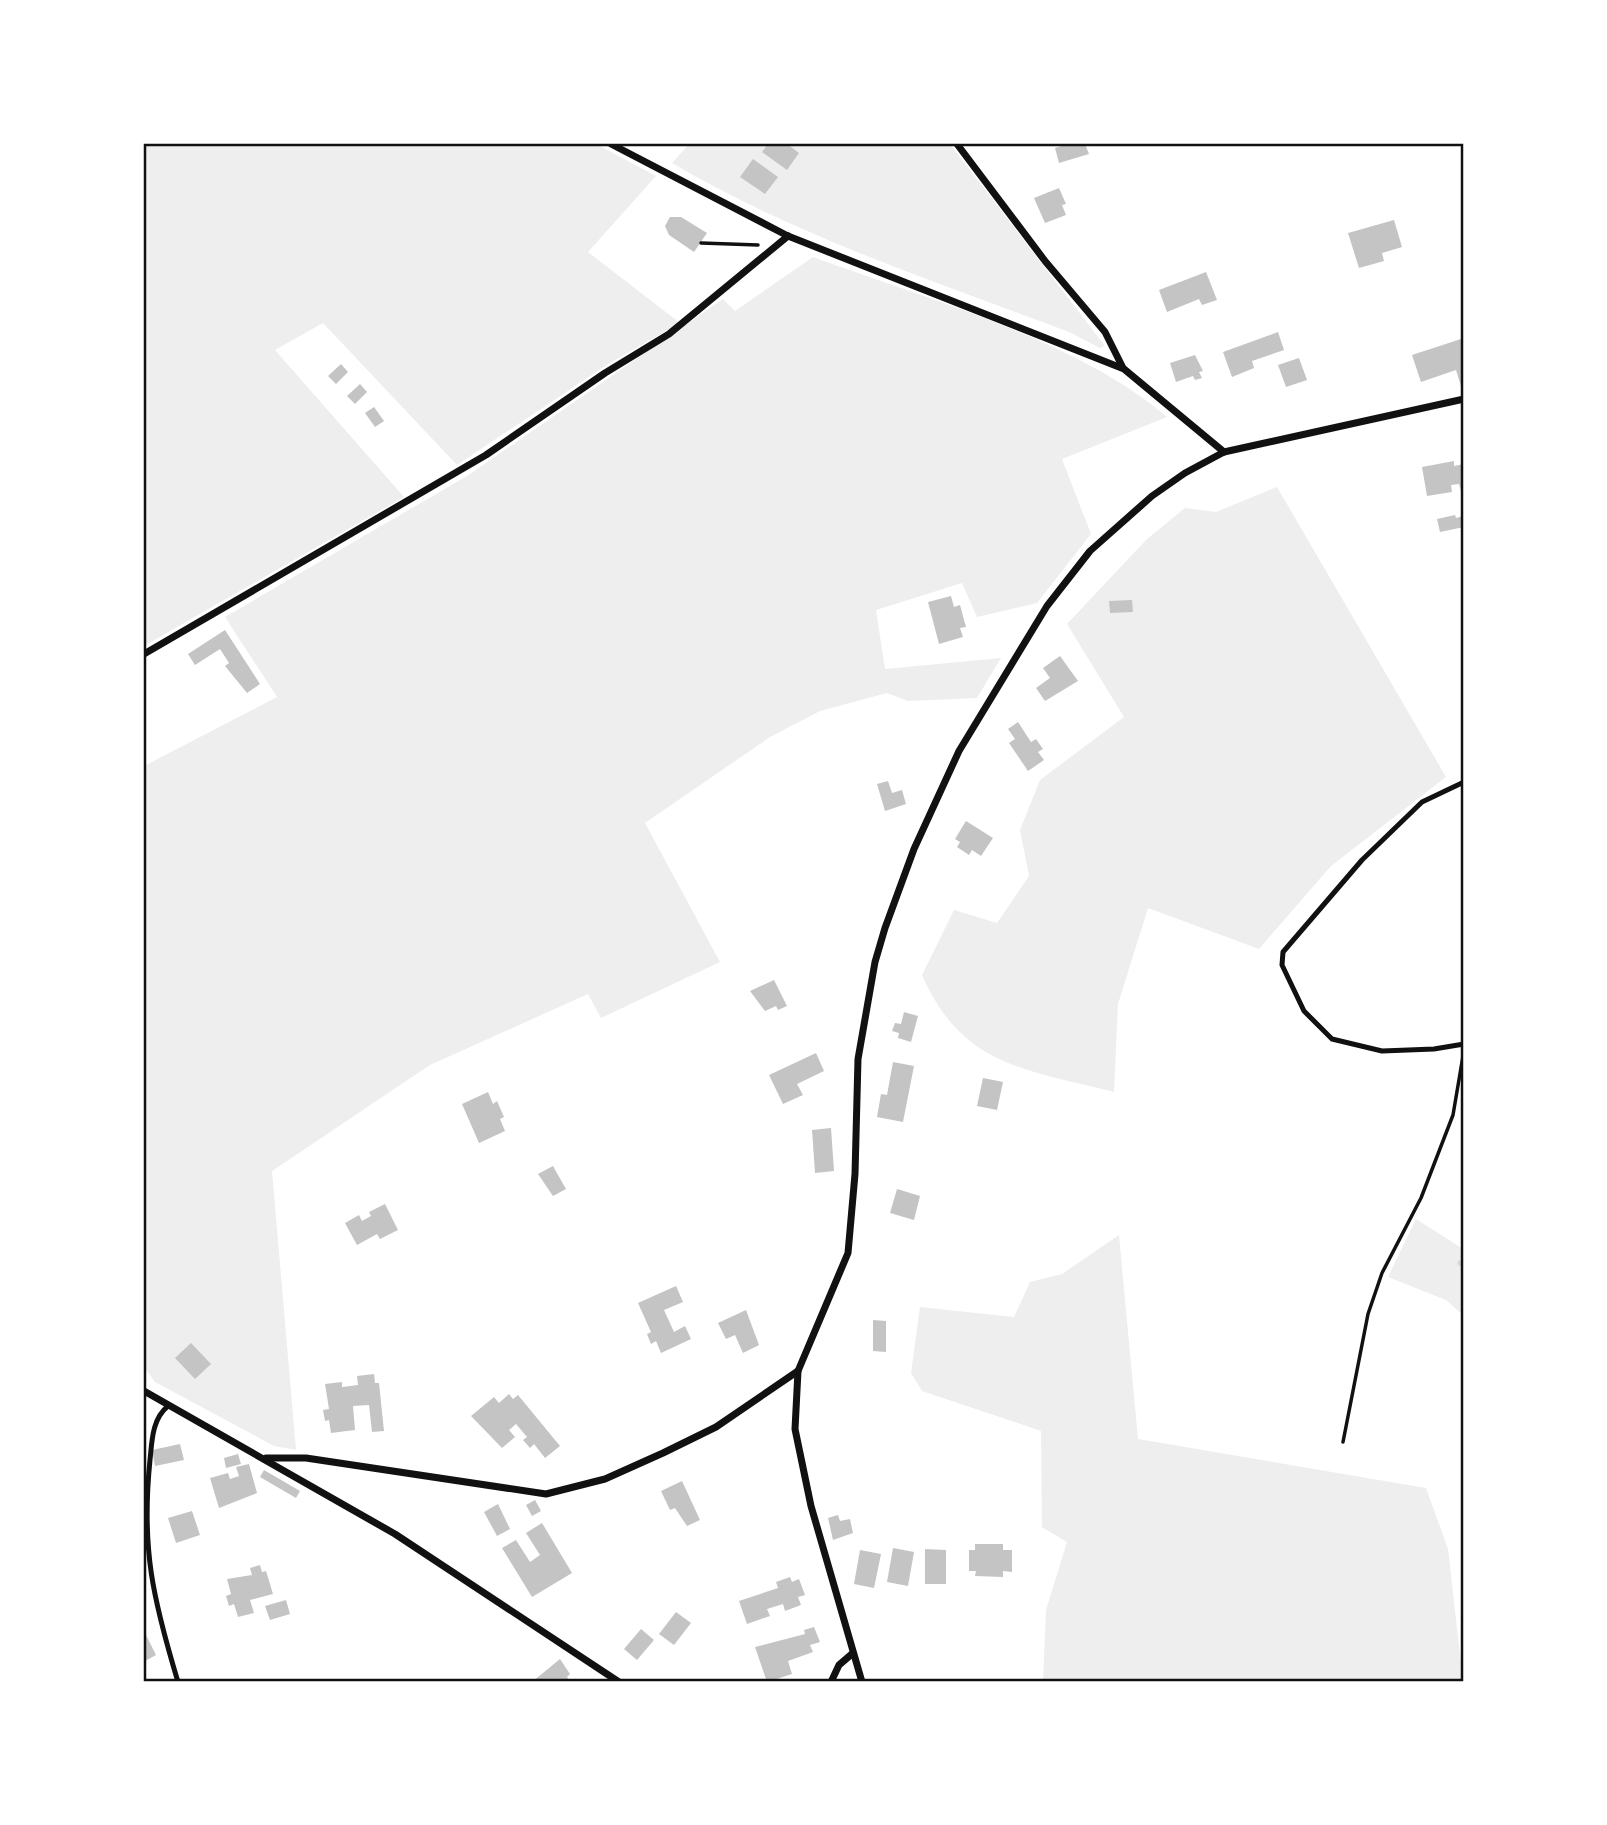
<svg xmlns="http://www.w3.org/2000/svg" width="1607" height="1825" viewBox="0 0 1607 1825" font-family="Roboto,sans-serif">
<rect width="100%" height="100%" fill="#fff"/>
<g fill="#eee">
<path d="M144,144H596L656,176L588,252L680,323L608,364L457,465L323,323L275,350L404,497L144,646Z"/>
<path d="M689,144H950L1105,346L1100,348L1069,332C934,281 796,236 672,163Z"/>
<path d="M813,257C924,298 1078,340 1167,417L1062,459L1091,534L1037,603L977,617L962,583L876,610L885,669L1001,658L977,698L908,701L887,693L820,711L770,737L645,823L720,962L601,1018L588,994L430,1065L272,1171L296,1450L274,1446L155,1382L144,1367V766L277,697L225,617L467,476L723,299L735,311Z"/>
<path d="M1277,487L1446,777L1331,866L1259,949L1148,908L1118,1004L1114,1092C1028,1070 962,1067 922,975L954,910L997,923L1029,876L1020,830L1040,780L1124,717L1067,624L1147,539L1185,508L1216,512Z"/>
<path d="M1416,1219L1463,1249V1315L1446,1300L1388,1277Z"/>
<path d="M1119,1235L1138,1439L1426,1488L1448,1549L1463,1681H1043L1046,1610L1067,1542L1042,1527L1041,1431L922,1391L911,1373L920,1307L1014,1317L1030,1282L1062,1274Z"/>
</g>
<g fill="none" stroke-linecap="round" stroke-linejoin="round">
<path stroke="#d9d9d9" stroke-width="5" d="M1460,1263L1464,1265"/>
</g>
<g fill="#c4c4c4">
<path d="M768,144H787L799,153L787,170L762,152Z"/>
<path d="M1068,144H1085L1089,154L1059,163L1055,148Z"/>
<path d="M753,159L778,177L765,194L740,177Z"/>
<path d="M1059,188L1066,204L1062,205L1066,215L1045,223L1034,198Z"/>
<path d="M670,217H681L707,233L694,252L669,235L665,226Z"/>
<path d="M1394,220L1402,247L1382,253L1384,261L1359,268L1348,233Z"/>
<path d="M1206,272L1217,300L1202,305L1199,299L1167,312L1159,290Z"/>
<path d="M1278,332L1284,350L1252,361L1254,368L1232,377L1223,352Z"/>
<path d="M1464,338V385L1461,386L1456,370L1421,382L1412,355Z"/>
<path d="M1195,355L1203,371L1199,372L1202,378L1195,380L1193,376L1176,382L1170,363Z"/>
<path d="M1299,358L1307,380L1286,387L1278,365Z"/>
<path d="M341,364L348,372L336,384L328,376Z"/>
<path d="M360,384L367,392L355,404L347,396Z"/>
<path d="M374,407L384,421L375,427L365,413Z"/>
<path d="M1454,461V466L1464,464V501L1459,484L1451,485L1452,492L1427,496L1422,467Z"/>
<path d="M1455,515L1456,518L1464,516V527L1440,532L1437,519Z"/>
<path d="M951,596L954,607L960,605L966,627L960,628L963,637L939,644L928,602Z"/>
<path d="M1132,600L1133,612L1110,613L1109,601Z"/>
<path d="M225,630L260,684L247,693L225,666L229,663L220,649L195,665L188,654Z"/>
<path d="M1060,656L1078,681L1045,701L1036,688L1050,678L1043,668Z"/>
<path d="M1018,722L1031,742L1036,739L1043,749L1038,752L1044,760L1028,771L1009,743L1015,739L1008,729Z"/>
<path d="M888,781L892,793L902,790L906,804L885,811L877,784Z"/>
<path d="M966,821L993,838L981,856L972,850L969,855L957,847L960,842L955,839Z"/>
<path d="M774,980L787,1006L778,1010L776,1006L765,1011L750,991Z"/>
<path d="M904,1012L918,1016L911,1042L898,1038L899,1033L892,1031L895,1023L901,1024Z"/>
<path d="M816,1053L824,1071L797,1084L803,1095L783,1104L769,1075Z"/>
<path d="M893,1062L914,1066L903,1122L877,1117L881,1094L887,1095Z"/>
<path d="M983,1078L1003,1082L997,1110L977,1106Z"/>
<path d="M488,1092L493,1104L497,1101L504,1117L500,1119L505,1131L479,1143L462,1104Z"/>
<path d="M831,1128L834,1171L815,1173L812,1130Z"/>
<path d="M553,1166L566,1189L553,1196L538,1174Z"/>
<path d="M897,1189L920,1196L914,1220L890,1213Z"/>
<path d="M385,1204L398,1230L380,1239L377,1234L357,1245L345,1223L359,1215L362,1221L371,1216L369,1212Z"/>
<path d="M676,1286L683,1302L664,1310L674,1332L685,1326L691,1339L661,1353L656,1341L651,1344L647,1334L651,1332L638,1303Z"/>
<path d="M746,1310L759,1345L743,1353L735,1335L726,1339L718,1323Z"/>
<path d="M873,1320L886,1321V1352L873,1351Z"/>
<path d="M191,1343L211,1364L195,1379L175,1358Z"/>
<path d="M374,1374L375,1383H379L384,1431L372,1432L369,1405L353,1406L355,1430L331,1433L329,1420L325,1421L323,1410L329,1409L325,1384L342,1382V1387L358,1385L357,1376Z"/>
<path d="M509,1394L513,1399L518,1395L560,1446L545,1458L534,1444L530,1448L523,1440L527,1437L516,1424L509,1430L515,1437L502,1448L471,1416L494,1397L499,1403Z"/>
<path d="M180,1444L184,1460L155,1466L152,1450Z"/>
<path d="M238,1454L241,1464L226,1468L224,1458Z"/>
<path d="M249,1464L257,1493L219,1508L210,1478L228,1473L230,1479L239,1476L236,1467Z"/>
<path d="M264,1470L300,1491L296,1498L260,1477Z"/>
<path d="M682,1481L700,1520L687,1526L675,1508L670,1510L661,1491Z"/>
<path d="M535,1500L541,1511L532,1516L526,1505Z"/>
<path d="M498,1504L510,1529L497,1536L484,1512Z"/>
<path d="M192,1511L200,1535L176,1543L168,1518Z"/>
<path d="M838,1515L840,1521L850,1519L853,1533L833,1540L828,1518Z"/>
<path d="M542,1523L572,1573L532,1597L502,1548L516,1540L530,1562L540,1555L526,1533Z"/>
<path d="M975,1544H1003V1550H1012V1572L1003,1571V1577L975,1576L976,1571H969V1550H975Z"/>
<path d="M893,1548L914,1552L908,1586L887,1582Z"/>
<path d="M925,1549L946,1550V1584H925Z"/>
<path d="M860,1550L881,1554L874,1588L854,1584Z"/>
<path d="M260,1565L262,1572L266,1571L273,1594L250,1600L254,1613L238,1617L234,1604L229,1606L226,1596L231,1594L227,1579L252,1575L250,1568Z"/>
<path d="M790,1577L792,1582L799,1579L805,1595L798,1597L801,1605L785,1611L783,1604L767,1609L770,1616L747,1624L739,1601L778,1588L776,1582Z"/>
<path d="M286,1600L290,1614L270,1620L265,1606Z"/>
<path d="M676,1612L691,1623L674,1645L659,1634Z"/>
<path d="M814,1627L820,1642L810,1645L813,1652L788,1661L792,1674L767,1682L755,1647L805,1634L804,1630Z"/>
<path d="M641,1629L654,1640L637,1660L624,1649Z"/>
<path d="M146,1635L156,1655L145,1661L144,1636Z"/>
<path d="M560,1659L570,1674L567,1677L570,1682H532Z"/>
</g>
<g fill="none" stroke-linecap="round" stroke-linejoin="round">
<g stroke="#111" stroke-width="3.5">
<path d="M701,243L758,245"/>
<path d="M1343,1442L1368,1314L1382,1273L1421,1198L1453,1115L1463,1056"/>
</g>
<g stroke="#111" stroke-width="5">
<path d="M1464,782L1422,802L1362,860L1283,952L1282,965L1304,1011L1332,1039L1382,1051L1434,1049L1464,1044"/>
<path d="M168,1406C152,1419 152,1441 150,1460C141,1548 153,1599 178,1682"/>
</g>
<g stroke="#111" stroke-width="7">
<path d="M611,144L788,236L1124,369L1224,452"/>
<path d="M957,144L1045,261L1105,332L1123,368"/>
<path d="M144,654L486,455L605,373L669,334L788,236"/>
<path d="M798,1371L795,1429L811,1506L862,1682"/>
<path d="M144,1391L395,1534L619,1682"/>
<path d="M266,1458H306L546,1494L605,1479L663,1453L716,1427L798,1371L848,1253L855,1174L858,1059L875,962L885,928L914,849L959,751L1047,606L1090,551L1152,496L1185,473L1224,452L1464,399"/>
<path d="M831,1682L839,1665L853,1653"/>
</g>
</g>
<rect width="1607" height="1825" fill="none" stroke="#ffffff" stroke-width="290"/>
<rect x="145" y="145" width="1317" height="1535" fill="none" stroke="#111" stroke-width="2.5"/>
</svg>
